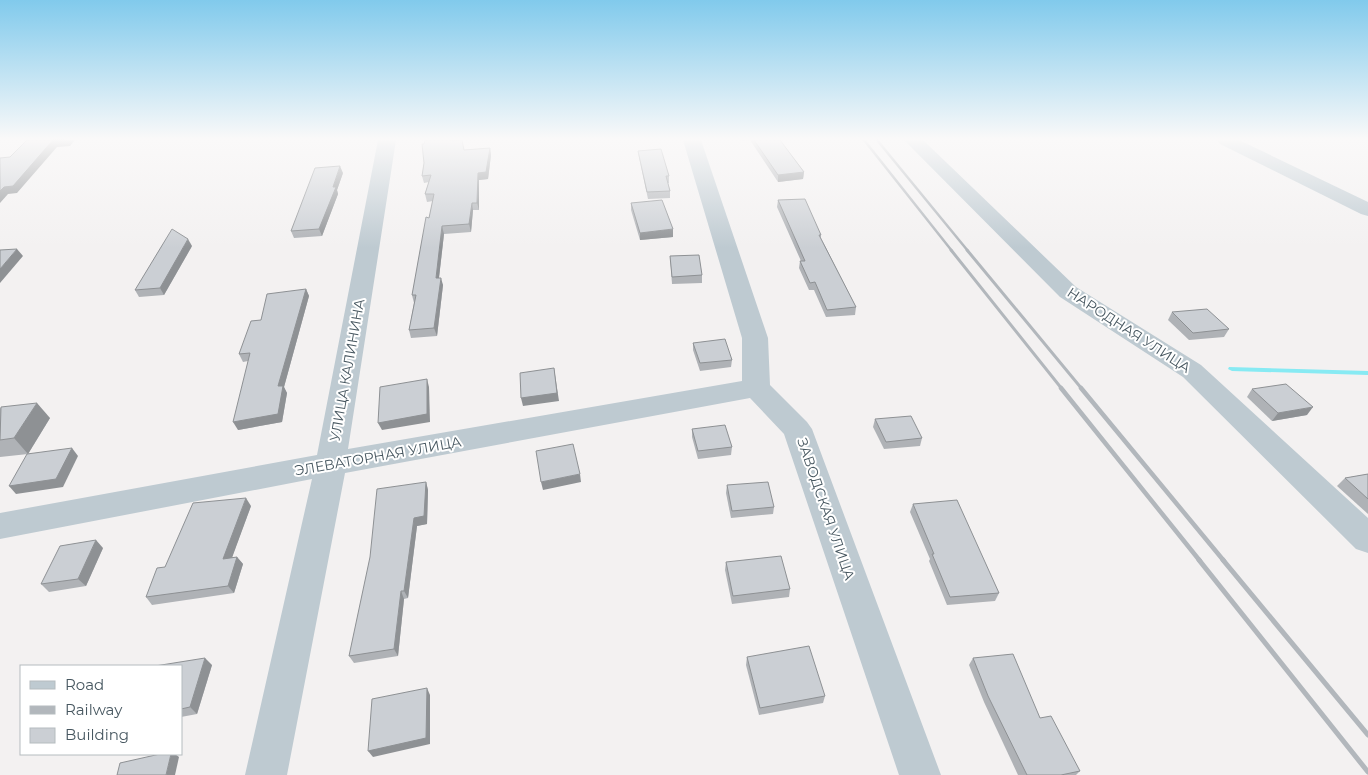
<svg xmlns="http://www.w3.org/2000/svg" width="1368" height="775" viewBox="0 0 1368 775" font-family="Montserrat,sans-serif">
<rect width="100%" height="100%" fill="#f3f1f1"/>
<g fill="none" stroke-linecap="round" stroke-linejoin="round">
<path fill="#87eaf3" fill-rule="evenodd" d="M1229,367L1368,371V375L1232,371L1228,369Z"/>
<g fill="#becad1" fill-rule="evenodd">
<path d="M378,140H396L348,449L742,381V338L683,140H701L768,338L770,385L807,422L812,429L941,775H899L784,434L750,398L345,473L287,775H245L312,479L0,539V513L317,455Z"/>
<path d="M904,140H923L1076,287L1201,365L1368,518V553L1356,549L1183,377L1060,297Z"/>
<path d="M1217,140H1239L1368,202V216L1361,214L1220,144Z"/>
</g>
<g stroke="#b2b7bc" stroke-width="2.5">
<path d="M864,140L952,251"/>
<path d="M877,140L968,251"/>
</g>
<g stroke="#b2b7bc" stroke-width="3">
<path d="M951,250L1062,389"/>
<path d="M967,250L1082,389"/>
</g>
<g stroke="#b2b7bc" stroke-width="4.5">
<path d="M1061,388L1200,561"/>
<path d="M1081,388L1224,561"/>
</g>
<g stroke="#b2b7bc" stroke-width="5">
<path d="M1199,560L1368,772"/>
<path d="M1223,560L1368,735"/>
</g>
</g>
<g fill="#afb2b6">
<path d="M425,140H454L464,150L490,148L491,155L488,179L479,180V210H473L471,232L444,234L439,278L443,285L437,336L411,338L409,330L414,303L412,295L433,201L427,202L425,194L429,182L424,183L422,176L424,163Z"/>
<path d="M742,140H780L804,172L803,179L778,182L750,140L743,141Z"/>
<path d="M638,151L669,176V183H668L670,191V198L648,199L639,157Z"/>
<path d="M343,173L337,190L338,194L322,236L294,238L291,231Z"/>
<path d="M778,200L821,235V238L856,307L855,315L826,317L814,290H809L799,268L800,261H801L777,207Z"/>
<path d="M631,203L673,237L640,240L631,210Z"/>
<path d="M192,246L164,295L139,297L135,290Z"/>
<path d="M670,256L702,275V283L672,284Z"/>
<path d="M306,289L309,296L284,387L287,393L282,422L238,430L248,361L243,362L239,354L261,320Z"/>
<path d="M1172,312L1229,329L1224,337L1189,340L1168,320Z"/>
<path d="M693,343L732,360L731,367L700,371L693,350Z"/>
<path d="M1252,389L1307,415L1272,421L1247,397Z"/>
<path d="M0,408L50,418L28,454L0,457Z"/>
<path d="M875,419L922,438L920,446L884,449L873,427Z"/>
<path d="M692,429L732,447L731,455L698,459L692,437Z"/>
<path d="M1368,474V514L1337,486L1345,478Z"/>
<path d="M426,482L428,490L427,524L417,526L408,598L404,599L398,656L354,663L349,656Z"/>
<path d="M727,485L774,507L773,514L731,518L726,493Z"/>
<path d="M913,504L999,593L995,601L947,605L929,561L930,559L910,512Z"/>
<path d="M251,506L232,557H237L243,564L234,593L152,605L146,597L165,567Z"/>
<path d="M103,548L86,586L49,592L41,584Z"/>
<path d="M726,562L790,589L789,597L732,604L725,570Z"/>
<path d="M747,657L825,696L823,703L759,715L746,665Z"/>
<path d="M973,658L1080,771L1076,775H1018L984,702L969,665Z"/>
<path d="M212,665L197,714L181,717V666Z"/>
</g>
<g fill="#8e9194">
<path d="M53,140H75L70,146L57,147L17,193L8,194L0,203V191Z"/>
<path d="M490,148L491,155L488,179L479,180V210L477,203L478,173Z"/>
<path d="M340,166L343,173L337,190L338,194L322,236L319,229Z"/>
<path d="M804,172L803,179L778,182V175Z"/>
<path d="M472,203L473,210L471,232L469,224Z"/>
<path d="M442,226L444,234L438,286L436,278Z"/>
<path d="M673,229V237L640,240V233Z"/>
<path d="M188,239L192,246L164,295L160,288Z"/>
<path d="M17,249L23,256L0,283V269Z"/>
<path d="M441,278L443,285L437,336L434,328Z"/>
<path d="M306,289L309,296L284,387L287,393L282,422L238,430L233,422L278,386Z"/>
<path d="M554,368L559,401L523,406L521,398Z"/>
<path d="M427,379L429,387L430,422L382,430L378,423Z"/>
<path d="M37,403L50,418L28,454L14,438Z"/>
<path d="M1313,407L1307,415L1272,421L1278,413Z"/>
<path d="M72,448L78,456L63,487L16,494L9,486Z"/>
<path d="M580,474L581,482L543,490L541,482Z"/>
<path d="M426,482L428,490L427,524L417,526L408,598L404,591L414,518Z"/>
<path d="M246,498L251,506L229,566L223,559Z"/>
<path d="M96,540L103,548L86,586L78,579Z"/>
<path d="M237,557L243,564L234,593L228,586Z"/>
<path d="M401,591L404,599L398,656L394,649Z"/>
<path d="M205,658L212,665L197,714L190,707Z"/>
<path d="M427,688L430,695V744L373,757L368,751Z"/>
<path d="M171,754H175L179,757L175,775H166Z"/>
</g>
<g fill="#cbcfd4" stroke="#8e9194">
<path d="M27,140H65H53L13,186L4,187L0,191V158L10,157Z"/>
<path d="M425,140H452V141L462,140L464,150L490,148L486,172L478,173L477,203H472L469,224L442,226L436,278H441L434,328L409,330L416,295H412L426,217L429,218L434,194H425L431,175L422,176L424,163L422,144H424Z"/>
<path d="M754,140H780L804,172L778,175Z"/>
<path d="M661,149L669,176H666L670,191L647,192L638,151Z"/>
<path d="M340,166L333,187H336L319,229L291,231L315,168Z"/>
<path d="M805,199L821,235H819L856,307L827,310L815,282L810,283L800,261H805L778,200Z"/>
<path d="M662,200L673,229L640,233L631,203Z"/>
<path d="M172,229L188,239L160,288L135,290Z"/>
<path d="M17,249L0,269V250Z"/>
<path d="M699,255L702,275L672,277L670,256Z"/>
<path d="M306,289L278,386H283L278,414L233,422L250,353L239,354L251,321L261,320L267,294Z"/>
<path d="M1207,309L1229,329L1193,333L1172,312Z"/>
<path d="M725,339L732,360L700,363L693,343Z"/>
<path d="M554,368L557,393L521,398L520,373Z"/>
<path d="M427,379V414L378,423L380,387Z"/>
<path d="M1286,384L1313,407L1278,413L1252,389Z"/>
<path d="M37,403L14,438L0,440L1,407Z"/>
<path d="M911,416L922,438L886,442L875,419Z"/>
<path d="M725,425L732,447L698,451L692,429Z"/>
<path d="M573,444L580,474L541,482L536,451Z"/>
<path d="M72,448L56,479L9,486L27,454Z"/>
<path d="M1368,474V499L1345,478Z"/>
<path d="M426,482L424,516L414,518L404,591H401L394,649L349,656L370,557L377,489Z"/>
<path d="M768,482L774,507L732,511L727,485Z"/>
<path d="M246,498L223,559L237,557L228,586L146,597L157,568L165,567L193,503Z"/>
<path d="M957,500L999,593L950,597L932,554H934L913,504Z"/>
<path d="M96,540L78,579L41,584L60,546Z"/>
<path d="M781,556L790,589L733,596L726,562Z"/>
<path d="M809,646L825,696L760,708L747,657Z"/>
<path d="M1013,654L1040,718L1051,716L1080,771L1061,775H1027L988,696L973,658Z"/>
<path d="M205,658L190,707L181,709V666H155Z"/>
<path d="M427,688L426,738L368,751L372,699Z"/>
<path d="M160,754H171L166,775H117L120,763Z"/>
</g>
<linearGradient id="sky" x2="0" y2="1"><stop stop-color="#81caec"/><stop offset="0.56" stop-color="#faf9f9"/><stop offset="1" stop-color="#faf9f9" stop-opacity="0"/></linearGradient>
<rect width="1368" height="248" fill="url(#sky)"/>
<g text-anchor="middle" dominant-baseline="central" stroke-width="4" stroke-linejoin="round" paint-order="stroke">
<g font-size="14" fill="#475760" stroke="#fff">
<text transform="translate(1129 330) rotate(33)">НАРОДНАЯ УЛИЦА</text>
<text transform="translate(347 370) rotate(-80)">УЛИЦА КАЛИНИНА</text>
<text transform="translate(378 456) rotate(-10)">ЭЛЕВАТОРНАЯ УЛИЦА</text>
<text transform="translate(826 509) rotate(71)">ЗАВОДСКАЯ УЛИЦА</text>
</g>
</g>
<rect x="20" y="665" width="162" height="90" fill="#ffffff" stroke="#b5bcbf"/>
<rect x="30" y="681" width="25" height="8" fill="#becad1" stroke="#b5bcbf"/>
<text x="65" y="690" font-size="15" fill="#475760">Road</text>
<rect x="30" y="706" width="25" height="8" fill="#b2b7bc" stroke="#b5bcbf"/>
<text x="65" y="715" font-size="15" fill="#475760">Railway</text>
<rect x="30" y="728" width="25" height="15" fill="#cbcfd4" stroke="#b5bcbf"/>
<text x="65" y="740" font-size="15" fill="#475760">Building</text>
</svg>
